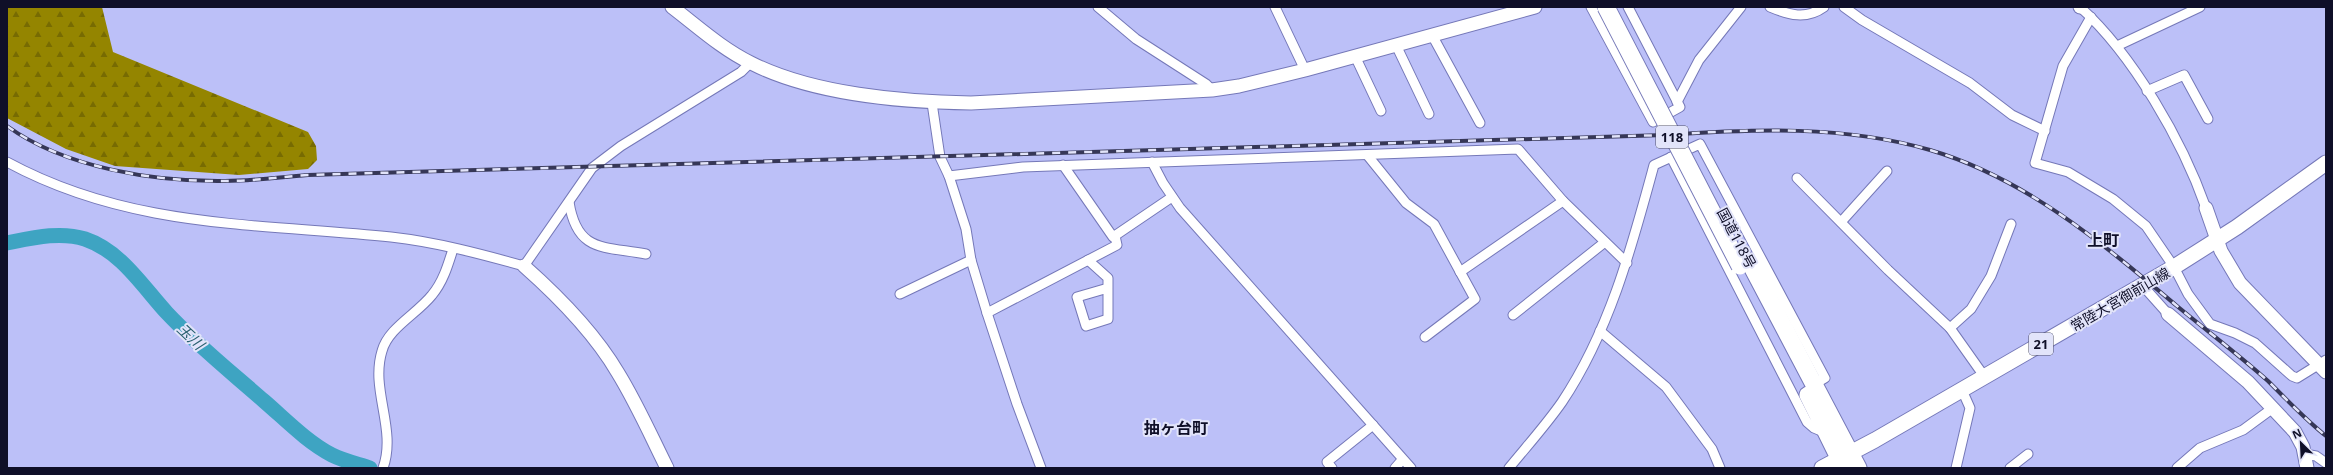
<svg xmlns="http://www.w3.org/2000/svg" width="2333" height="475" viewBox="0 0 2333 475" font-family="'Noto Sans','Noto Sans JP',sans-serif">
<defs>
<pattern id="forest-firs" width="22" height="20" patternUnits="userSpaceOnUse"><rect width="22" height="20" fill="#948500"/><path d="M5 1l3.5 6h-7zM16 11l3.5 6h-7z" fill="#776b02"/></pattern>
</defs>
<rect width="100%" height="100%" fill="#bcc0f8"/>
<path fill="url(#forest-firs)" d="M7,7H102L113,52L308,132L316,146L317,160L308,169L239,175L115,166L66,149L7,118Z"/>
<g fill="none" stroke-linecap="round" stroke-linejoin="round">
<path stroke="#3ea4c2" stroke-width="15" d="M7,243C32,238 60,231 85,239C121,251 143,287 167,313C197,345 231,372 264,401C286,420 307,442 332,455C344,461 358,464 370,468"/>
<g stroke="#7578b8" stroke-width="11">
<g id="street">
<path d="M1098,7L1136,39L1206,84L1212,90"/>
<path d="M1275,7L1305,70"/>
<path d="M1591,7L1653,122L1680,107L1628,7"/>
<path d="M1770,7C1789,15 1806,20 1824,7"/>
<path d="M1844,7L1862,20L1970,83L2012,115L2045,131"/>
<path d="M2080,7C2133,55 2182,140 2206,208"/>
<path d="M2091,17L2063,66L2035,163L2068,172L2113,199L2146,226L2174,267L2188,294L2210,324L2235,333L2255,343L2292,376L2297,378L2326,360"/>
<path d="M1432,35L1480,123"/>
<path d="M1396,45L1429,114"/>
<path d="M2117,46L2200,7"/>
<path d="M1355,56L1381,111"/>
<path d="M2147,91L2184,75L2208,119"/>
<path d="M1677,102L1699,60L1741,7"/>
<path d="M932,103L940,157L949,176L966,229L971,260L987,313L1017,404L1041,468"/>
<path d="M1368,156L1406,203L1434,224L1475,299L1425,337"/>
<path d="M1671,157L1807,422L1814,428L1826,433"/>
<path d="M7,162C131,229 256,223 391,237C436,242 481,254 524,266L592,168L621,146L741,72L750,63"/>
<path d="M1152,162L1163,183L1180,208L1411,468"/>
<path d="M1063,165L1113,237L1172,197"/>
<path d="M949,176L1023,167L1518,149L1563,201L1627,263"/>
<path d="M1797,178L1888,270L1950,328L1984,376"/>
<path d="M569,202C577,253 604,246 646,254"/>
<path d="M1841,222L1887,171"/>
<path d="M1088,260L1108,278V319L1086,326L1077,297L1108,288"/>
<path d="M1460,272L1563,201"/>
<path d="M2143,286L2168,314"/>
<path d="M900,294L971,260"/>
<path d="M987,313L1117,245L1115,236"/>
<path d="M1513,315L1605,242"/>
<path d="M1950,328L1971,309L1991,276L2011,224"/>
<path d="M1600,331L1666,387L1712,449L1720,468"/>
<path d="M2305,454L2316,456L2326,463"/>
<path d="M383,468C397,429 370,390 382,351C388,328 417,314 432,295C443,282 448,265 453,249"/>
<path d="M1332,468L1327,462L1373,425"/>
<path d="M1395,468L1402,460"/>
<path d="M1509,468C1527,446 1546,425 1562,402C1610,330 1632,246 1654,165L1700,144L1825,378L1815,384"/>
<path d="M1956,468L1970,408L1962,390"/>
<path d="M2010,468L2028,454"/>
<path d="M2177,468L2200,448L2243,430L2273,408"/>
</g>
</g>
<g stroke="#7578b8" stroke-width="15">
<g id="secondary">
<path d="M672,7C697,26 722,49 751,63C812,94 903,102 971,103L1212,90L1239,86L1305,70L1535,7"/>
<path d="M2080,7H2081"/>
<path d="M2206,208L2221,251L2240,283L2326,372"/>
<path d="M524,266C559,297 594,332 618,373C637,404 651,436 667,468"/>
<path d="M2168,314L2248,382L2295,432L2303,447L2307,468"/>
</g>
</g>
<g stroke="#7578b8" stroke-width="17">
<path id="primary" d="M1822,468L1875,440L2174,267L2237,227L2326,163"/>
</g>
<g stroke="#7578b8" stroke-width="19">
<g id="highway">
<path d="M1749,261L1858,468"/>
<path d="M1808,395L1844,468"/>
</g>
</g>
<use href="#street" stroke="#fff" stroke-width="9"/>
<use href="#secondary" stroke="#fff" stroke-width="13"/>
<use href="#primary" stroke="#fff" stroke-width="15"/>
<use href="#highway" stroke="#fff" stroke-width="17"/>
<g stroke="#363757" stroke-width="4">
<path id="rail" d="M7,126C65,168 155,182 225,181C253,181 280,177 308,175L1665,135C1753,129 1844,125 1930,150C2025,178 2102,243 2177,306C2207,331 2239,355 2268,381C2287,400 2305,419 2326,436"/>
</g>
<use href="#rail" stroke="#e2e4fa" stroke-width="2.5" stroke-dasharray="8" stroke-linecap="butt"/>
<g stroke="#7578b8" stroke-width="19" stroke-linecap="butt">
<path id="highway-bridge" d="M1606,7L1740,266"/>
</g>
<use href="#highway-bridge" stroke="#fff" stroke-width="17"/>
</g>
<g text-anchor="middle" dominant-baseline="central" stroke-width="4" stroke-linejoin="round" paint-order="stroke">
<g fill="#e2e4fa" stroke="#4e4f67" stroke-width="1">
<rect x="1656" y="126" width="32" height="22" rx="3"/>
<rect x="2029" y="333" width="24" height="22" rx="3"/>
</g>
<g font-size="13" font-weight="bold" fill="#0f0f28">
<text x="1672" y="137">118</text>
<text x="2041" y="344">21</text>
</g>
<g font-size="14" fill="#0f0f28" stroke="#e2e4fa">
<text transform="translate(1737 238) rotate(62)">国道118号</text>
<text transform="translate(2120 299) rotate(-30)">常陸大宮御前山線</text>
</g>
<g font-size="15" font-style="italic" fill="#2a6070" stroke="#e2e4fa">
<text transform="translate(191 336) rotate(43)">玉川</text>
</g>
<g font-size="16" font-weight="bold" fill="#0f0f28" stroke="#e2e4fa">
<text x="2103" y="240">上町</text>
<text x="1176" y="428">抽ヶ台町</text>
</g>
</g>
<rect width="2333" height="475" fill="none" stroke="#0f0f28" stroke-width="16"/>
<g transform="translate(2301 443) rotate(336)" stroke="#e2e4fa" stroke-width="3" paint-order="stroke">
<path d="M0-3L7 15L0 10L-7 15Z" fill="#0f0f28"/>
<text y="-6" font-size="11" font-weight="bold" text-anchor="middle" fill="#0f0f28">N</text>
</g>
</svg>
